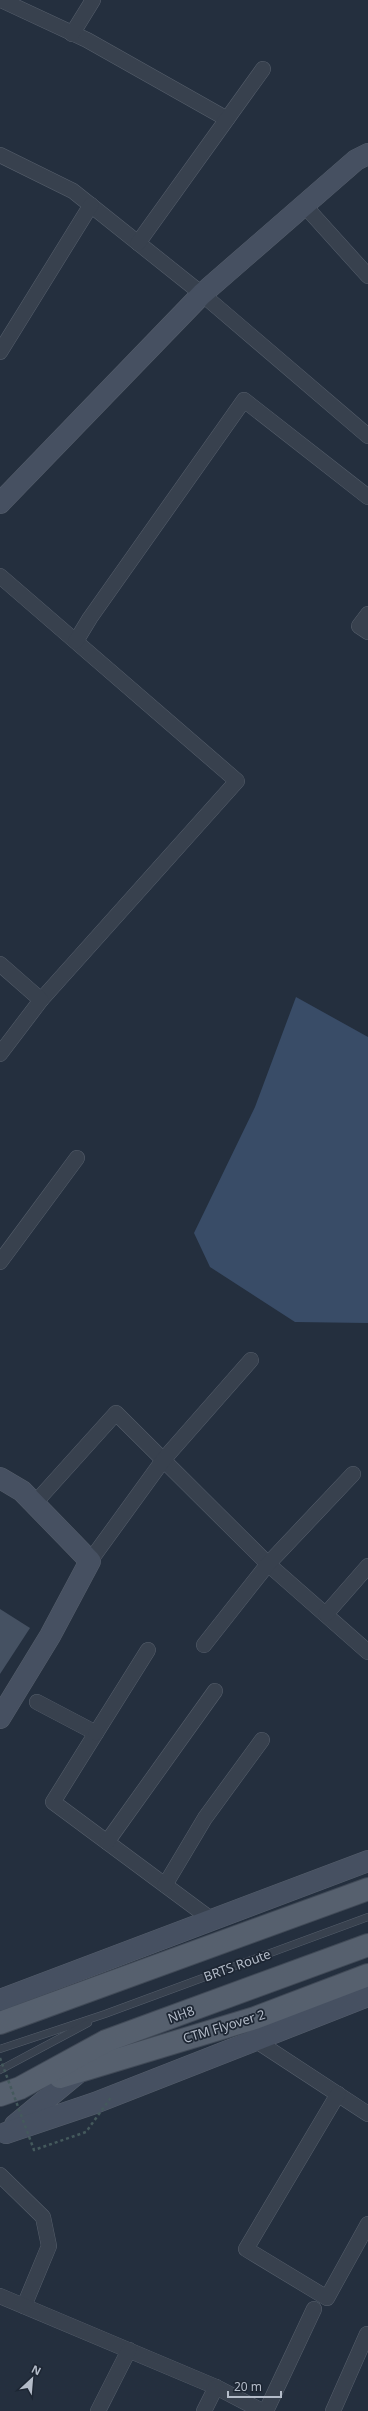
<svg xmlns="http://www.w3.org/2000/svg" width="368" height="2411" viewBox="0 0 368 2411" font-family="'Noto Sans',sans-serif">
<rect width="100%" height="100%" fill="#242f3e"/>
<path fill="#394c67" d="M296,997L368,1037V1323L295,1322L210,1267L194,1233L255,1107Z"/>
<path fill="#455162" d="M0,1609L30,1628L0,1674Z"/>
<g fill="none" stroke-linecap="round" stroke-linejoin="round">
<g stroke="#565f6c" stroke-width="8">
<g id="lane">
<path d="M0,2049L105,2014L368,1917"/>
<path d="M0,2070L88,2023"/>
</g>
</g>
<g stroke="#565f6c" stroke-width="16">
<g id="street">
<path d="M1,0L87,40L227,119"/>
<path d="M72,34L93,0"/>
<path d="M0,155L73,191L202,294L368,436"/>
<path d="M304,205L368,276"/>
<path d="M138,243L263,69"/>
<path d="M0,352L91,205"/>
<path d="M0,576L237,781L41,1000"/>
<path d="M368,614L359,626L368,632"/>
<path d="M76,641L90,618L244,400L368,497"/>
<path d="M0,964L41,1000L0,1054"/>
<path d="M0,1262L77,1158"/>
<path d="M34,1504L116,1413L268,1564L368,1652"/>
<path d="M90,1561L164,1459L251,1360"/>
<path d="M326,1614L368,1566"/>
<path d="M204,1645L268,1564L353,1474"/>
<path d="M37,1702L96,1733L53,1802L212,1920"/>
<path d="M96,1733L148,1650"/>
<path d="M107,1842L215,1691"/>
<path d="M165,1885L205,1818L262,1740"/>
<path d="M255,2040L368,2114"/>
<path d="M338,2094L246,2249L327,2298L368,2224"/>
<path d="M0,2175L43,2217L49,2246L24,2306"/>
<path d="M0,2296L216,2387L262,2411"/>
<path d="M98,2411L129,2350"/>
<path d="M204,2411L216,2387"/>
<path d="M266,2411L314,2309"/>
<path d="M333,2411L367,2334"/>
</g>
</g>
<g stroke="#565f6c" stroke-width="22">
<g id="secondary">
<path d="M0,503L202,294L356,160L368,154"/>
<path d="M0,1478L22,1491L90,1561L50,1636L0,1718"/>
<path d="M0,2000L368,1861"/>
<path d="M15,2125L79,2072"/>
<path d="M6,2133L95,2103L368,1996"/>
</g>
</g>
<g stroke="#414a57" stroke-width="24">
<g id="primary">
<path d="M0,2023L368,1889"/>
<path d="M60,2077L255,2018L368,1975"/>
<path d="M0,2095L20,2088L106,2041L368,1945"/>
</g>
</g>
<use href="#lane" stroke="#38414e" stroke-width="7"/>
<use href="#street" stroke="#38414e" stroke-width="15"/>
<use href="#secondary" stroke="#465061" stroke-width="21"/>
<use href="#primary" stroke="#56606e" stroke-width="22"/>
<path stroke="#44595c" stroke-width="2.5" stroke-dasharray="3 3" stroke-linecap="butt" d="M0,2058L34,2150L86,2132L112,2096"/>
</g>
<g text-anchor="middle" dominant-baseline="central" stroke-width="3.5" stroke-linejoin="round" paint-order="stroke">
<g font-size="13" fill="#b4bcc9" stroke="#1d2633">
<text transform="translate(237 1965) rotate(-20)">BRTS Route</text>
<text transform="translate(181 2014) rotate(-20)">NH8</text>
<text transform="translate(224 2026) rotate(-17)">CTM Flyover 2</text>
</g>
</g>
<g transform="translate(32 2379) rotate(26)" stroke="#1d2633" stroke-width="3" paint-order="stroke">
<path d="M0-3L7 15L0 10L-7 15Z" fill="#b4bcc9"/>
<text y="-6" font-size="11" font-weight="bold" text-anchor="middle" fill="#b4bcc9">N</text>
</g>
<path d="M228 2391v6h53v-6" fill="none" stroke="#b4bcc9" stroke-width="2"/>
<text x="234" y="2391" font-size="12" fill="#b4bcc9" stroke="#1d2633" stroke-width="3" paint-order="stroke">20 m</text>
</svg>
